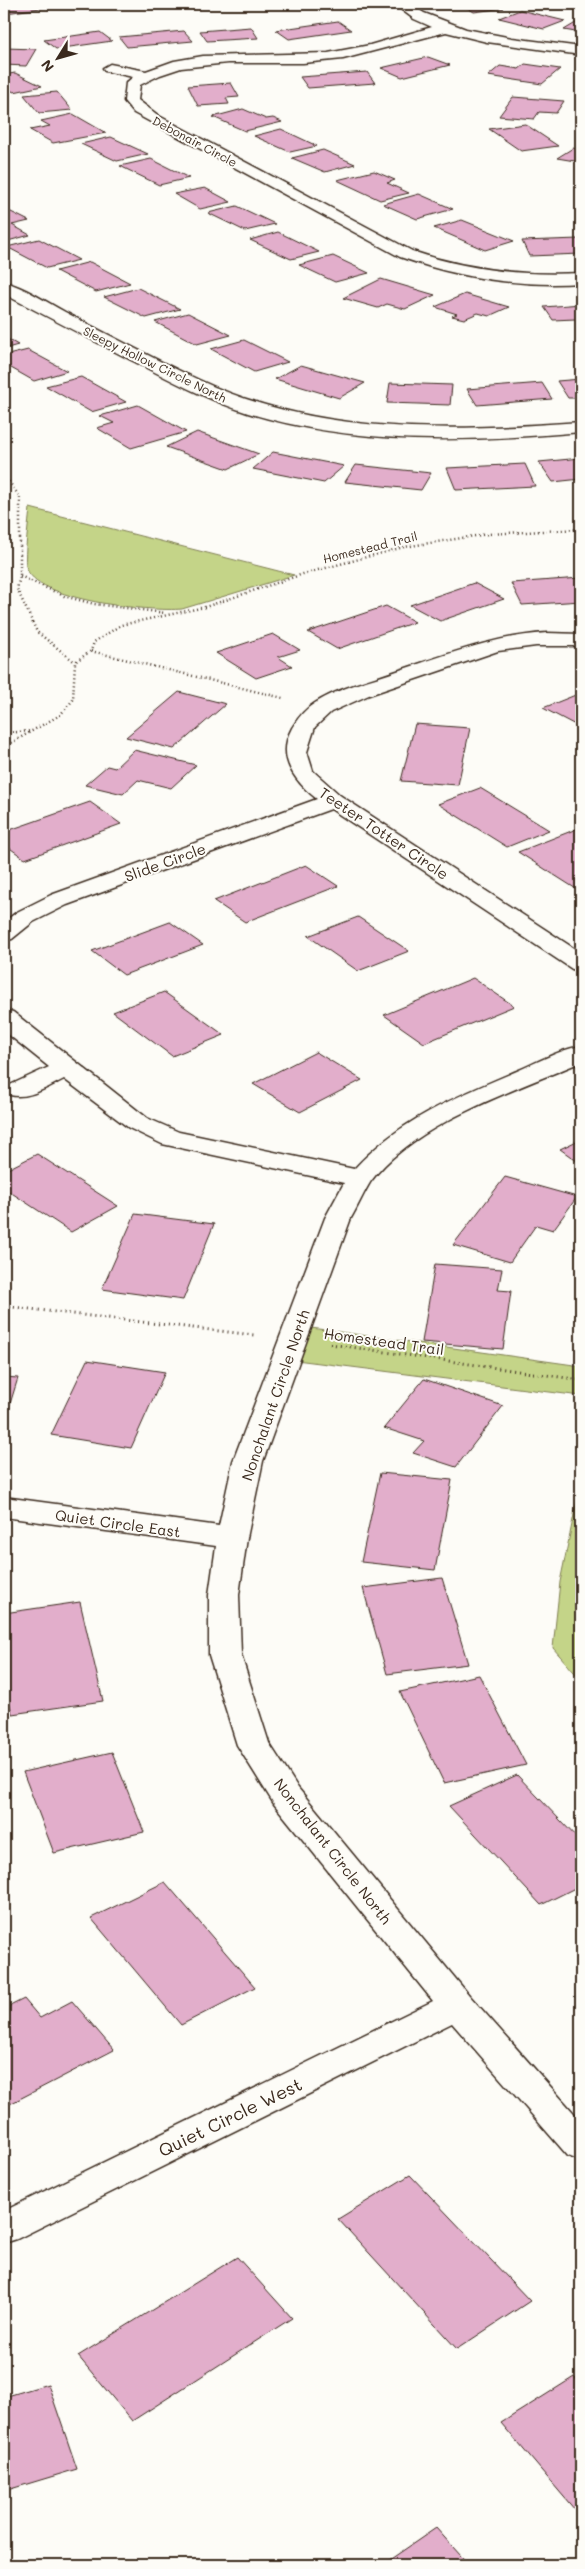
<svg xmlns="http://www.w3.org/2000/svg" width="585" height="2569" viewBox="0 0 585 2569" font-family="Mali,sans-serif">
<rect width="100%" height="100%" fill="#fdfcf7"/>
<filter id="ink" filterUnits="userSpaceOnUse"><feTurbulence type="fractalNoise" baseFrequency=".02" numOctaves="2"/><feDisplacementMap in="SourceGraphic" scale="10" xChannelSelector="R" yChannelSelector="G"/><feConvolveMatrix kernelMatrix="1 2 1 2 8 2 1 2 1" color-interpolation-filters="sRGB"/></filter>
<g filter="url(#ink)">
<g fill="#c4d488" stroke="#807f53">
<path d="M30,508L294,575L182,609C152,612 33,601 26,566C24,553 29,522 30,508Z"/>
<path d="M297,1326L581,1366V1396L288,1359Z"/>
<path d="M581,1481V1680L553,1648L560,1582Z"/>
</g>
<g fill="#e2aecb" stroke="#3b2a1e">
<path d="M4,4H59L61,5L6,13Z"/>
<path d="M461,4H497L504,8L474,12Z"/>
<path d="M520,10L565,21L544,29L499,18Z"/>
<path d="M338,21L351,30L289,39L276,30Z"/>
<path d="M579,21L581,22V33L564,30Z"/>
<path d="M251,27L258,38L207,41L200,31Z"/>
<path d="M184,31L193,41L127,47L119,37Z"/>
<path d="M100,32L112,41L56,49L44,40Z"/>
<path d="M5,48L36,49L26,66L4,65Z"/>
<path d="M428,57L450,65L402,77L381,68Z"/>
<path d="M525,64L560,69L542,84L488,76L500,66L519,69Z"/>
<path d="M367,72L375,83L308,88L300,77Z"/>
<path d="M15,73L42,86L14,92L4,87V75Z"/>
<path d="M231,83L239,97L226,98L229,104L198,106L188,86Z"/>
<path d="M57,92L72,110L39,113L24,95Z"/>
<path d="M513,97L564,101L556,113L539,112L534,119L499,116Z"/>
<path d="M243,109L266,119L273,118L282,122L245,131L213,117Z"/>
<path d="M73,114L106,133L53,143L30,130L50,126L41,121Z"/>
<path d="M525,124L558,146L521,151L489,129Z"/>
<path d="M281,129L317,146L290,152L254,136Z"/>
<path d="M111,137L148,154L117,161L81,144Z"/>
<path d="M573,148L581,150V162L557,158Z"/>
<path d="M323,150L355,164L325,172L292,158Z"/>
<path d="M151,159L189,178L159,185L120,166Z"/>
<path d="M374,171L395,180L387,183L409,193L380,200L337,180Z"/>
<path d="M205,188L231,202L200,209L174,194Z"/>
<path d="M419,194L453,209L417,219L383,204Z"/>
<path d="M237,206L275,224L245,231L208,213Z"/>
<path d="M9,211L29,221L12,225L30,235L4,242V212Z"/>
<path d="M462,220L514,241L485,250L434,228Z"/>
<path d="M278,232L319,252L291,259L250,240Z"/>
<path d="M39,239L79,260L47,268L7,247Z"/>
<path d="M579,239L581,254L529,256L522,241Z"/>
<path d="M333,256L369,273L335,282L299,265Z"/>
<path d="M90,262L130,283L96,292L56,271Z"/>
<path d="M381,279L435,295L405,309L387,304L378,308L343,298Z"/>
<path d="M138,288L180,309L146,318L104,297Z"/>
<path d="M465,294L509,307L489,316L478,313L464,319L452,316L457,314L435,307Z"/>
<path d="M581,304V327L575,319L553,320L544,307Z"/>
<path d="M188,313L231,335L197,344L155,322Z"/>
<path d="M4,337L18,345L4,349Z"/>
<path d="M244,340L288,362L254,372L211,349Z"/>
<path d="M28,350L67,371L34,381L4,364V356Z"/>
<path d="M301,365L365,383L339,398L275,379Z"/>
<path d="M81,377L126,402L91,412L46,386Z"/>
<path d="M581,379V398H568L557,381Z"/>
<path d="M390,383L452,385L450,405L387,403Z"/>
<path d="M542,383L552,399L477,405L467,389Z"/>
<path d="M138,405L186,432L131,448L97,428L114,423L100,416Z"/>
<path d="M197,432L259,454L228,469L166,447Z"/>
<path d="M273,452L344,466L324,483L253,469Z"/>
<path d="M581,458V479L553,482L539,462Z"/>
<path d="M525,464L535,486L456,490L447,468Z"/>
<path d="M356,465L431,473L421,490L345,482Z"/>
<path d="M581,578V601L522,605L511,583Z"/>
<path d="M474,583L504,599L440,621L410,605Z"/>
<path d="M386,606L415,622L337,649L308,632Z"/>
<path d="M273,634L300,650L278,657L292,666L256,678L216,653Z"/>
<path d="M179,692L226,704L174,749L126,737Z"/>
<path d="M578,694L581,696V728L543,708Z"/>
<path d="M415,724L470,728L458,785L401,781Z"/>
<path d="M134,750L196,765L171,788L138,780L123,794L85,785L107,766L115,768Z"/>
<path d="M480,788L549,830L507,847L438,804Z"/>
<path d="M90,802L121,824L25,859L4,844V832Z"/>
<path d="M579,828L581,830V892L518,852Z"/>
<path d="M306,865L338,886L245,922L214,901Z"/>
<path d="M358,917L409,951L358,971L308,936Z"/>
<path d="M170,922L203,945L124,975L92,951Z"/>
<path d="M473,978L514,1006L424,1043L384,1015Z"/>
<path d="M164,992L224,1035L172,1056L113,1012Z"/>
<path d="M316,1052L362,1080L300,1112L253,1084Z"/>
<path d="M581,1139V1164L560,1149Z"/>
<path d="M37,1154L118,1206L71,1232L4,1188V1171Z"/>
<path d="M505,1177L577,1197L553,1230L536,1225L510,1262L453,1245Z"/>
<path d="M135,1214L214,1224L183,1300L102,1289Z"/>
<path d="M435,1264L502,1269L498,1290L511,1291L503,1349L422,1342Z"/>
<path d="M87,1360L165,1372L131,1448L51,1435Z"/>
<path d="M4,1377L18,1378L4,1423Z"/>
<path d="M424,1379L503,1406L456,1467L413,1453L424,1441L384,1428Z"/>
<path d="M380,1473L452,1480L435,1570L361,1562Z"/>
<path d="M442,1578L468,1664L387,1674L363,1588Z"/>
<path d="M80,1602L103,1701L12,1714L4,1676V1613Z"/>
<path d="M479,1675L526,1765L444,1783L400,1692Z"/>
<path d="M112,1752L144,1832L54,1853L23,1772Z"/>
<path d="M517,1775L581,1842V1885L541,1905L449,1806Z"/>
<path d="M165,1882L255,1987L181,2025L91,1918Z"/>
<path d="M24,1999L40,2018L72,2001L114,2050L4,2107V2009Z"/>
<path d="M410,2175L530,2301L457,2349L338,2219Z"/>
<path d="M237,2257L292,2318L132,2421L78,2356Z"/>
<path d="M574,2377L581,2385V2517L501,2423Z"/>
<path d="M48,2384L77,2469L4,2491V2397Z"/>
<path d="M436,2528L469,2565H382Z"/>
</g>
<g fill="none" stroke-linecap="round" stroke-linejoin="round">
<g stroke="#3b2a1e" stroke-width="3">
<g id="minor">
<path d="M394,4H410L424,13L466,29L512,38L581,47V55L487,42L446,32L343,59L303,63H228L181,68L160,75L140,85L138,100L159,116L412,251C467,270 522,276 581,273V283C519,287 459,278 400,257L134,113L124,101L126,83L133,77L105,71L103,68L110,64L146,71L174,61L203,56L328,53L370,45L432,27L414,19Z"/>
<path d="M4,282C25,287 46,302 65,312C109,335 154,359 199,380C320,437 452,431 581,422V432C470,442 356,446 248,413C207,400 169,379 131,360C88,338 46,316 4,294Z"/>
<path d="M547,633L581,634V646H536L498,651L369,695L331,712L315,727L307,752L313,771L341,796L581,953V971L572,969L331,809L67,905L33,922L12,939L4,941V922L17,912L51,895L317,799C294,781 276,757 292,728C298,718 305,709 315,703C340,687 372,680 400,670C449,654 495,636 547,633Z"/>
<path d="M4,1010L13,1012L147,1118L179,1132L354,1169C400,1119 456,1097 517,1071C538,1062 559,1050 581,1046V1062C516,1090 414,1123 371,1181C364,1192 358,1206 351,1218L263,1461L247,1538L239,1595L241,1655L269,1743L298,1788L469,1995L581,2121V2161L568,2156L452,2023L17,2239L4,2243V2211L433,2001L274,1804L237,1745L209,1655V1595L216,1546L4,1517V1497L219,1526L233,1461L325,1218L344,1183L162,1144L129,1128L64,1079C48,1087 28,1100 10,1095L6,1090L10,1085L49,1067L4,1031Z"/>
</g>
</g>
<g stroke="#3b2a1e" stroke-width="2.5" stroke-dasharray="1 3" stroke-linecap="butt">
<path d="M4,475L20,497V576L17,589L37,632L75,662"/>
<path d="M20,576L64,596L94,604L166,613"/>
<path d="M91,651L283,698"/>
<path d="M4,733L32,731"/>
<path d="M4,747L60,715L73,700L75,662L91,651L94,642L121,625L205,607L303,574L404,547L488,534L581,529"/>
</g>
<g stroke="#3b2a1e" stroke-width="3" stroke-dasharray="1 4" stroke-linecap="butt">
<path d="M4,1306L254,1335"/>
<path d="M330,1344L581,1380"/>
</g>
<use href="#minor" fill="#fdfcf7" fill-rule="evenodd"/>
</g>
</g>
<g text-anchor="middle" dominant-baseline="central" stroke-width="4" stroke-linejoin="round" paint-order="stroke">
<g font-size="12" fill="#3b2a1e" stroke="#fdfcf7">
<text transform="translate(195 141) rotate(28)">Debonair Circle</text>
<text transform="translate(155 364) rotate(26)">Sleepy Hollow Circle North</text>
<text transform="translate(370 547) rotate(-14)">Homestead Trail</text>
</g>
<g font-size="15" fill="#3b2a1e" stroke="#fdfcf7">
<text transform="translate(384 833) rotate(34)">Teeter Totter Circle</text>
<text transform="translate(165 862) rotate(-20)">Slide Circle</text>
<text transform="translate(384 1341) rotate(8)">Homestead Trail</text>
<text transform="translate(275 1395) rotate(-71)">Nonchalant Circle North</text>
<text transform="translate(118 1523) rotate(8)">Quiet Circle East</text>
<text transform="translate(333 1851) rotate(52)">Nonchalant Circle North</text>
</g>
<g font-size="18" fill="#3b2a1e" stroke="#fdfcf7">
<text transform="translate(230 2117) rotate(-26)">Quiet Circle West</text>
</g>
</g>
<rect width="585" height="2569" fill="none" stroke="#fdfcf7" stroke-width="20"/>
<rect x="10" y="10" width="565" height="2549" fill="none" stroke="#3b2a1e" stroke-width="2" filter="url(#ink)"/>
<g transform="translate(58 58) rotate(233)" stroke="#fdfcf7" stroke-width="4" paint-order="stroke">
<path d="M0-4L9 19L0 12L-9 19Z" fill="#3b2a1e"/>
<text y="-8" font-size="14" font-weight="bold" text-anchor="middle" fill="#3b2a1e">N</text>
</g>
</svg>
